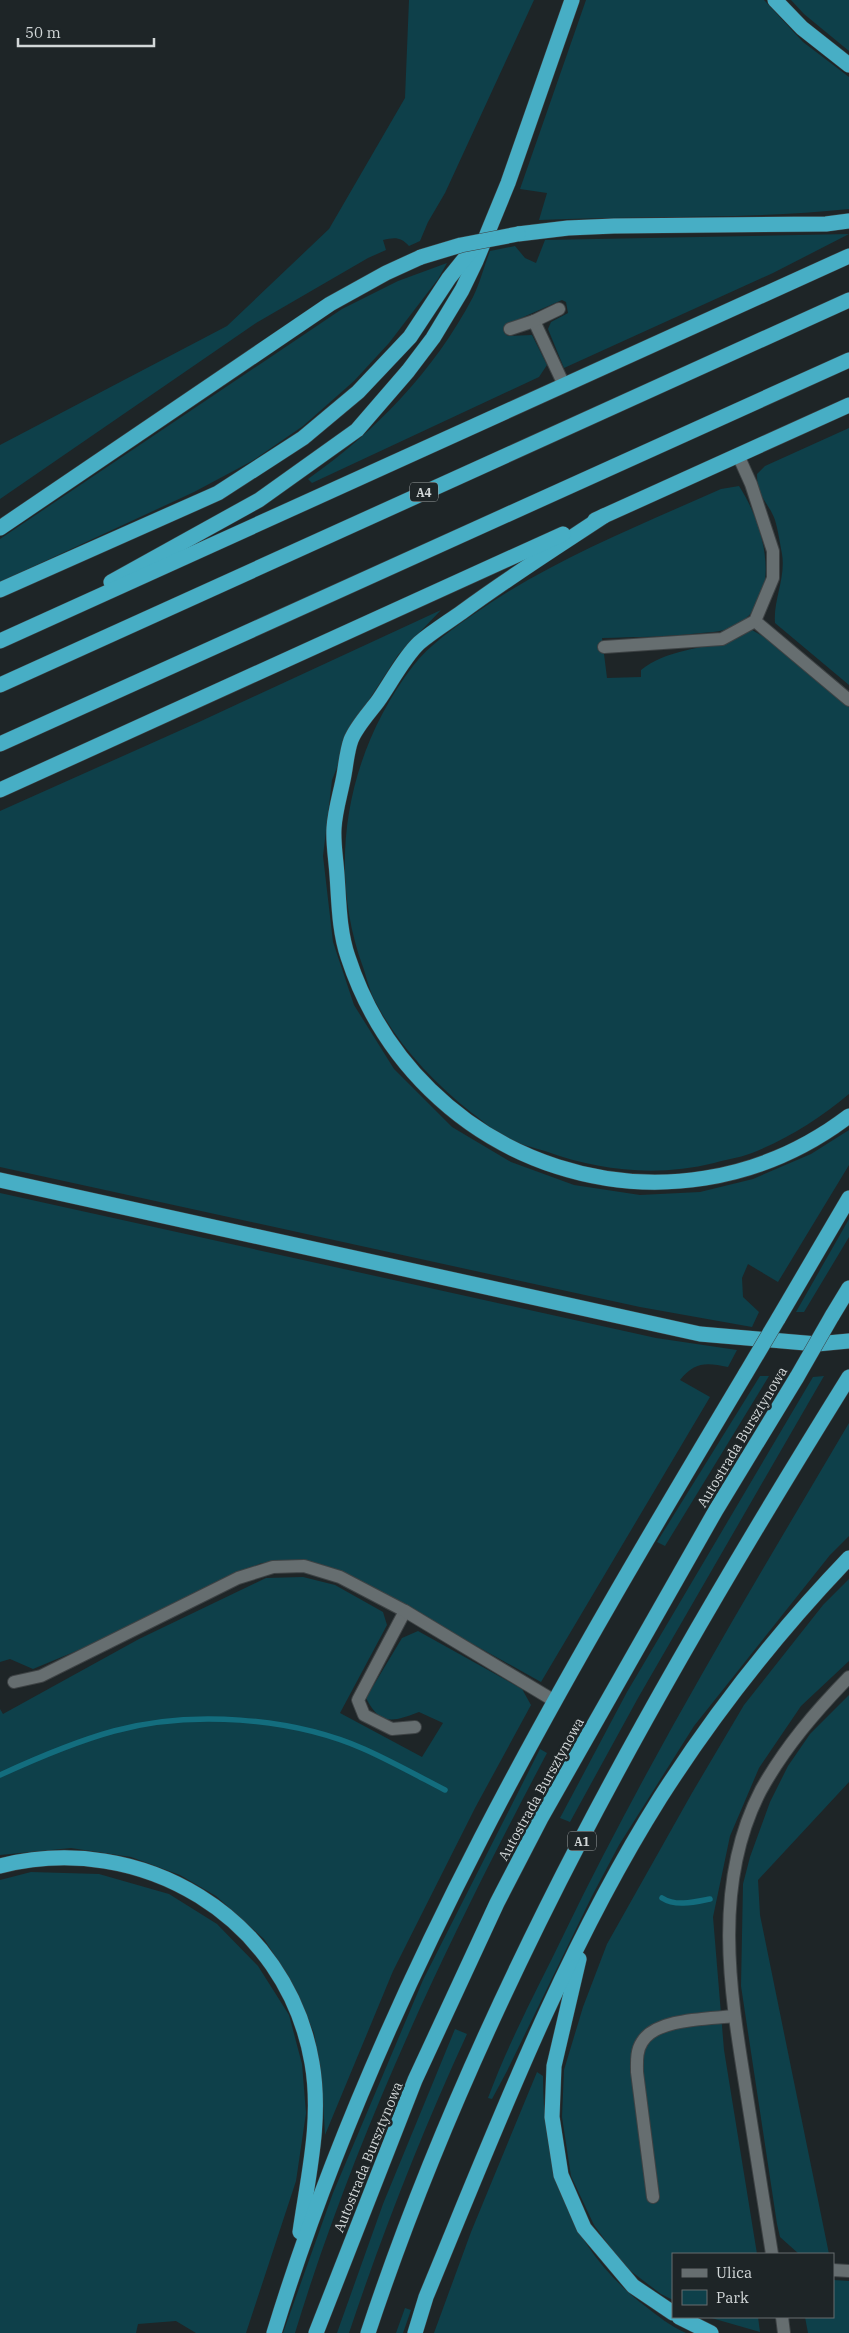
<svg xmlns="http://www.w3.org/2000/svg" width="849" height="2333" viewBox="0 0 849 2333" font-family="'IBM Plex Serif',serif">
<rect width="100%" height="100%" fill="#1e2527"/>
<g fill="#0e404a">
<path d="M409,0H534L445,193L428,222L420,241L409,246C401,237 395,237 383,240L386,250L368,258L256,323L0,499V445L227,326L329,229L405,98Z"/>
<path d="M586,0H764L803,42L849,77V209C746,220 642,215 539,220L547,193L520,189Z"/>
<path d="M791,0H849V51L804,14Z"/>
<path d="M849,234L773,273L564,368L548,329L551,322L568,313L566,302L562,300L505,325L504,333L508,336L532,335L547,365L539,377L312,483L308,479C376,431 434,371 473,297C480,283 484,266 490,251L515,246L525,258L536,263L545,240Z"/>
<path d="M447,263L438,279L389,343L354,381L303,426L252,461L194,492L0,582V539L342,309L398,281Z"/>
<path d="M849,428V685L775,623C773,600 786,578 782,554C780,543 778,530 775,520C768,501 757,498 757,474L765,466Z"/>
<path d="M739,486C766,527 788,610 724,630C717,632 709,632 701,633C668,637 635,637 602,638L607,678L641,677V670C666,650 702,648 731,641C738,639 746,633 752,630L776,644L849,703V1094C822,1117 790,1137 757,1151C744,1157 728,1159 714,1163C657,1177 600,1171 545,1151C532,1147 515,1143 503,1136C492,1130 482,1120 472,1113C434,1083 399,1046 376,1003C370,992 367,979 363,967C326,865 347,752 413,666C429,645 455,627 477,612C552,560 638,526 721,489Z"/>
<path d="M441,610L398,655L356,720L332,780L323,856L333,942L354,1005L394,1069L452,1127L511,1162L574,1185L640,1195L700,1192L753,1179L811,1154L849,1130V1165L778,1282L748,1264L742,1278L743,1297L759,1312L752,1327L640,1307L0,1167V811L199,722Z"/>
<path d="M0,1193L656,1338L737,1350L728,1367C706,1362 694,1362 680,1380L710,1397L541,1682L360,1581L311,1562L261,1563L93,1644L33,1669L10,1659L0,1662Z"/>
<path d="M849,1219V1237L804,1312H796Z"/>
<path d="M760,1376H769L665,1546L657,1542Z"/>
<path d="M824,1376L638,1698L570,1822L560,1818L627,1692L813,1377Z"/>
<path d="M849,1423V1536L830,1555L694,1726L619,1845L592,1896L507,2071L492,2099L488,2098C509,2041 538,1988 564,1934C649,1758 750,1591 849,1423Z"/>
<path d="M303,1577L335,1585L383,1612L387,1625L340,1713L422,1757L443,1723L419,1712C393,1722 380,1726 366,1698L402,1638L418,1631L522,1689L531,1705L475,1808L393,1971L325,2135L322,2082L314,2033L290,1979L264,1939L216,1896L180,1875L131,1857L71,1848L0,1855V1709L3,1714L139,1639L266,1578Z"/>
<path d="M849,1579V1661L801,1706L759,1768L730,1836L713,1917L724,2050L757,2254H673V2300L661,2294L624,2266L594,2225L571,2176L562,2117L564,2070L583,2007L607,1944L692,1793L744,1705L823,1605Z"/>
<path d="M849,1695V1782L758,1880L760,1915L829,2254H799L780,2237L777,2224L741,1986L743,1884L750,1857L770,1802L788,1766L810,1734Z"/>
<path d="M540,1749L547,1753C448,1940 357,2130 295,2333H283L333,2193L423,1980Z"/>
<path d="M31,1872L99,1874L169,1894L217,1924L258,1966L289,2015L302,2064L306,2113L296,2181L246,2333H196L176,2321L138,2324L136,2333H0V1880Z"/>
<path d="M455,2029L467,2034C422,2132 383,2231 349,2333H337L383,2204Z"/>
<path d="M537,2072L543,2076C543,2169 569,2248 645,2306C658,2316 670,2326 686,2333H434L471,2232Z"/>
<path d="M833,2280L849,2281V2333H808L805,2317H833Z"/>
<path d="M405,2308L411,2310L403,2333H396Z"/>
<path d="M708,2317H758L760,2332Z"/>
</g>
<g fill="none" stroke-linecap="round" stroke-linejoin="round">
<g stroke="#136d7e" stroke-width="5.5">
<path d="M0,1775C37,1758 74,1742 114,1731C190,1710 291,1717 364,1749C391,1761 418,1776 445,1790"/>
<path d="M662,1898C676,1907 695,1902 710,1899"/>
</g>
<g stroke="#3d4244" stroke-width="14">
<g id="minor">
<path d="M559,309L534,321L564,385"/>
<path d="M510,329L534,321"/>
<path d="M755,621L849,700"/>
<path d="M604,647L722,639L755,621L773,578V551L751,484L738,455"/>
<path d="M405,1611L358,1700L364,1715L392,1729L415,1727"/>
<path d="M14,1682L41,1676L238,1578L273,1567L304,1566L340,1577L405,1611L553,1700"/>
<path d="M653,2197L637,2072C637,2062 636,2051 642,2042C656,2018 709,2019 734,2016"/>
<path d="M772,2254C763,2199 755,2145 746,2090C730,1991 712,1884 761,1790C785,1747 815,1712 849,1677"/>
<path d="M833,2270L849,2271"/>
<path d="M782,2317L784,2333"/>
</g>
</g>
<g stroke="#3d4244" stroke-width="16">
<g id="highway">
<path d="M775,0L802,28L849,65"/>
<path d="M518,234L568,228L614,226L826,224L849,221"/>
<path d="M604,516C557,547 508,578 462,612C448,622 432,632 419,643C404,657 390,684 378,701C369,713 356,727 351,740C347,751 346,764 344,775C341,792 335,810 334,828C333,843 336,859 337,875C339,902 339,931 348,957C417,1168 670,1252 849,1116"/>
<path d="M595,520L849,405"/>
<path d="M0,528L330,304L386,273L421,257"/>
<path d="M111,582L259,500L357,430L408,371L433,338L462,290L476,261L508,183L572,0"/>
<path d="M0,590L218,493L303,438L358,392L410,337L449,278L478,242"/>
<path d="M0,641L849,256"/>
<path d="M0,685L849,300"/>
<path d="M0,744L849,360"/>
<path d="M0,790L563,534"/>
<path d="M0,1180L700,1334L817,1344L849,1341"/>
<path d="M832,1316L849,1288"/>
<path d="M778,1319L849,1198"/>
<path d="M0,1866C141,1830 287,1917 312,2063C322,2120 308,2176 300,2232"/>
<path d="M579,1959L554,2066L552,2117L561,2175L584,2228L633,2286L673,2313"/>
<path d="M679,2317L711,2333"/>
<path d="M274,2333C379,1989 563,1679 746,1373"/>
<path d="M316,2333L415,2080L497,1903L541,1818L716,1510L797,1377"/>
<path d="M368,2333C480,1995 662,1677 849,1377"/>
<path d="M415,2333L426,2297C496,2128 562,1954 660,1798C715,1712 778,1632 849,1558"/>
</g>
</g>
<use href="#minor" stroke="#666e70" stroke-width="12"/>
<use href="#highway" stroke="#47aec5" stroke-width="15"/>
<g stroke="#3d4244" stroke-width="16" stroke-linecap="butt">
<g id="highway-bridge">
<path d="M421,257L461,245L518,234"/>
<path d="M746,1373L778,1319"/>
<path d="M797,1377L832,1316"/>
</g>
</g>
<use href="#highway-bridge" stroke="#47aec5" stroke-width="15"/>
</g>
<g text-anchor="middle" dominant-baseline="central" stroke-width="5" stroke-linejoin="round" paint-order="stroke">
<g fill="#1e2527" stroke="#9ca2a3" stroke-width="1">
<rect x="410" y="482.5" width="28" height="19" rx="4"/>
<rect x="568" y="1831.5" width="28" height="19" rx="4"/>
</g>
<g font-size="12" font-weight="bold" fill="#d2d7d8">
<text x="424" y="492">A4</text>
<text x="582" y="1841">A1</text>
</g>
<g font-size="14" fill="#d2d7d8" stroke="#1e2527">
<text transform="translate(742 1437) rotate(-59)">Autostrada Bursztynowa</text>
<text transform="translate(541 1789) rotate(-61)">Autostrada Bursztynowa</text>
<text transform="translate(368 2157) rotate(-68)">Autostrada Bursztynowa</text>
</g>
</g>
<rect x="672" y="2253" width="162" height="65" fill="#1e2527" stroke="#666c6e"/>
<rect x="682" y="2269" width="25" height="8" fill="#666e70" stroke="#666c6e"/>
<text x="716" y="2278" font-size="15" fill="#d2d7d8">Ulica</text>
<rect x="682" y="2290" width="25" height="15" fill="#0e404a" stroke="#666c6e"/>
<text x="716" y="2303" font-size="15" fill="#d2d7d8">Park</text>
<path d="M18 38v8h136v-8" fill="none" stroke="#d2d7d8" stroke-width="2.5"/>
<text x="25" y="38" font-size="15" fill="#d2d7d8" stroke="#1e2527" stroke-width="4" paint-order="stroke">50 m</text>
</svg>
